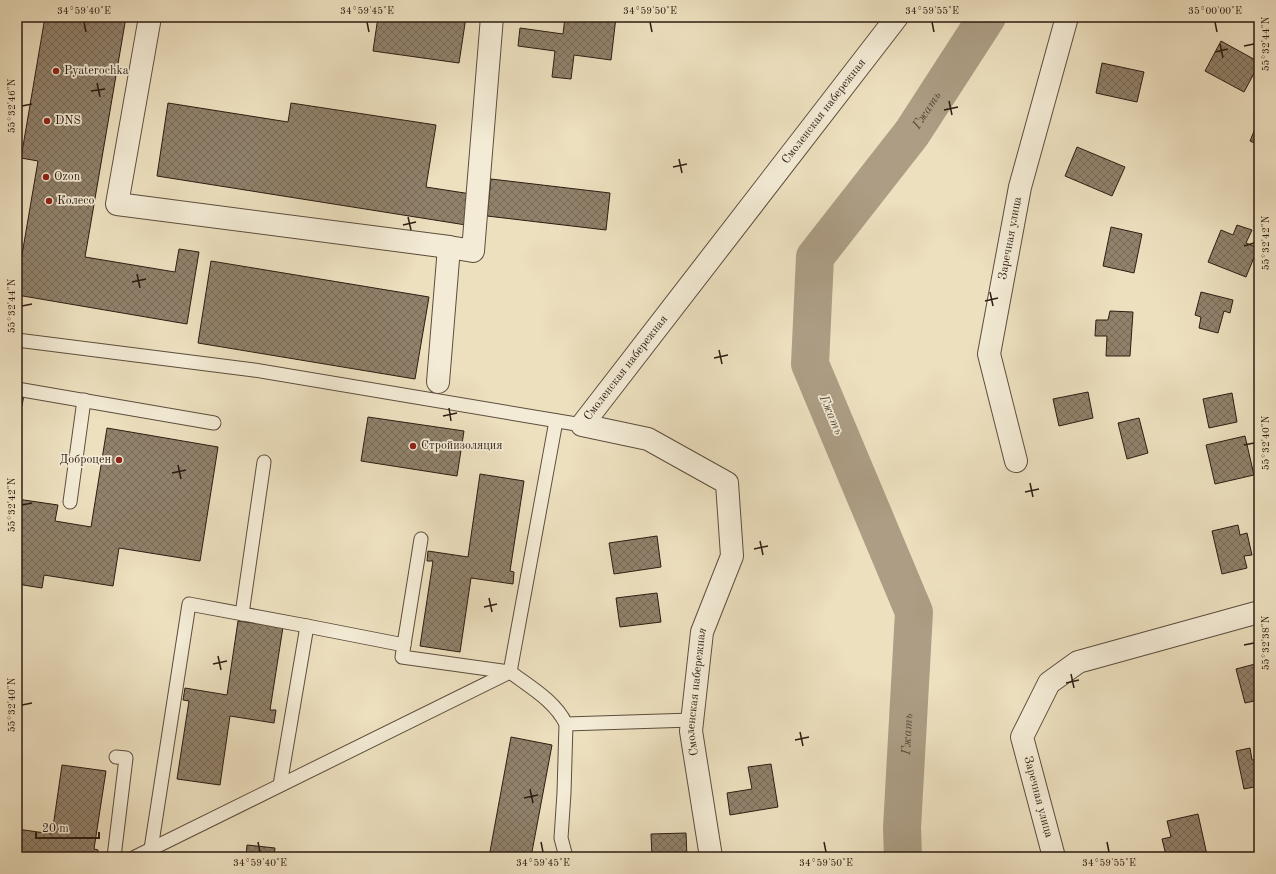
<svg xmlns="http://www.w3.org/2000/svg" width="1276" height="874" viewBox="0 0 1276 874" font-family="'Old Standard TT',serif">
<defs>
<pattern id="building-cross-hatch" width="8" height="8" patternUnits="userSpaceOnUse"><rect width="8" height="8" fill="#91826c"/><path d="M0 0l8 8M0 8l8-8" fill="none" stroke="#776a57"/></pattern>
</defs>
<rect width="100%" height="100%" fill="#ede0bf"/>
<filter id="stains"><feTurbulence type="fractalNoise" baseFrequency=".005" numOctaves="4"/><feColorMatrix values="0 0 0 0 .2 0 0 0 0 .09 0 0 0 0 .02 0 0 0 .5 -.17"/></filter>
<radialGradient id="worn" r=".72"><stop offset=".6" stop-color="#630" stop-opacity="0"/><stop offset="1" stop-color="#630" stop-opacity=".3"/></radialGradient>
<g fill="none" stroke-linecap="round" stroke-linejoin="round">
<path stroke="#ac9d84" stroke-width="38" id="s1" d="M903,857L902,828L914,612L810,364L815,257L912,133L987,17"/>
</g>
<g fill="url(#building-cross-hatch)" stroke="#2d1c12">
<path d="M45,17H126L85,257L175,272L179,249L199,252L187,324L17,295V284L38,161L21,158Z"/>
<path d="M294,17H314V20Z"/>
<path d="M378,17H466L459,63L373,51Z"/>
<path d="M565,17H616L611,60L574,55L571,79L552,77L555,51L518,46L520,28L563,34Z"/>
<path d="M1221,41L1259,62V64L1244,92L1205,71Z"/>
<path d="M1102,63L1144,72L1137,102L1096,93Z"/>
<path d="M168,103L288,122L291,103L436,125L426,187L471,194L466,225L157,176Z"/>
<path d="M1259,119V145L1250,141Z"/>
<path d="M1077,147L1125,167L1112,196L1065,176Z"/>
<path d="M491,179L610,193L606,230L487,216Z"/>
<path d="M1237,225L1252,230L1246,243L1258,248L1246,277L1208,262L1221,230L1233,235Z"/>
<path d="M1111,227L1142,234L1134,273L1103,266Z"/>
<path d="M211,261L429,297L415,379L198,343Z"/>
<path d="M1201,292L1233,300L1230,313L1224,311L1218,333L1199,328L1201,317L1195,315Z"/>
<path d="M1110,311L1133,312L1130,356H1106L1107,336H1095L1096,320H1108Z"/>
<path d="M1088,392L1093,418L1059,426L1053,399Z"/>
<path d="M17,393L24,394L22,406H17Z"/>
<path d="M1232,393L1237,422L1209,428L1203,399Z"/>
<path d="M368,417L464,431L457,476L361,461Z"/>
<path d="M1139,418L1148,453L1127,459L1118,423Z"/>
<path d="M107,428L218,447L200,561L119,548L113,586L44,575L42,588L17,584V499L58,505L55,521L91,527Z"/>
<path d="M1245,436L1254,475L1215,484L1206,445Z"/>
<path d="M480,474L524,481L510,571L514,572L513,584L471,578L460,652L420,646L433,561H427L428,551L468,557Z"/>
<path d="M1238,525L1240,535L1247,533L1252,555L1244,556L1247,568L1222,574L1212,531Z"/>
<path d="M657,536L661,567L614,574L609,543Z"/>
<path d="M657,593L661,622L620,627L616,598Z"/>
<path d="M238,621L283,627L270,710H276L274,723L230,716L220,785L177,779L189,701L183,700L185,688L227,695Z"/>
<path d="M1259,663V700L1245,703L1236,669Z"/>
<path d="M511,737L552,745L531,857H489Z"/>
<path d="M1250,748L1252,760L1259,759V786L1244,789L1236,751Z"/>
<path d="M771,764L778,807L730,815L727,793L752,789L748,767Z"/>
<path d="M62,765L106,771L94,849L98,850L97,857H17V829L52,834Z"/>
<path d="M1198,814L1207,855L1198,857H1176L1175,853L1166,855L1162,839L1171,837L1167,821Z"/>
<path d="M686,833L687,857H652L651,834Z"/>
<path d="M247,845L275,848L274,857H246Z"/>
</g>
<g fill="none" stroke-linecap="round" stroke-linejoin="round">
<g stroke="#5d4d3d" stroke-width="15">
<g id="service">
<path d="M17,340L254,370L582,425"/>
<path d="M17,389L214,423"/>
<path d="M556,421L510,672C530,687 555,701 566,724L564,793L561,838L566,857"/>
<path d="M70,502L84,400"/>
<path d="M421,539L402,657L510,672"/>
<path d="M242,614L264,462"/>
<path d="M307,626L404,645"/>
<path d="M566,724L692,720"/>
<path d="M151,849L189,604L307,626L280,785"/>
<path d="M114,857L126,758L116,757"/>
<path d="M135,857L510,672"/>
</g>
</g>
<g stroke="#5d4d3d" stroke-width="24">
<g id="minor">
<path d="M150,17L117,204L449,247L473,251L492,17"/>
<path d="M438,382L449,247"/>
<path id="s2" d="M1016,461L989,354L1020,187L1067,17"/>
<path id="s3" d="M711,857L691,731L702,632L732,556L727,483L648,439L582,425L897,17"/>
<path d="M1054,857L1022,737L1049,683L1078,662L1259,612"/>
</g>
</g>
<use href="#service" stroke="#f3ebd5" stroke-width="13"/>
<use href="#minor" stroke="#f3ebd5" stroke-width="22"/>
</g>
<path fill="none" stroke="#2d1c12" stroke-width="1.5" d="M84,22L86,32M367,22L369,32M650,22L652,32M932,22L934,32M1215,22L1217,32M1220,44L1223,58M1244,46L1254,44M1215,52L1228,49M97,83L100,97M91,91L105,89M949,101L952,115M22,106L32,104M944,110L958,107M679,159L682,173M673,167L687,164M408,217L411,230M403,225L416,222M1244,246L1254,243M137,274L140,288M132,282L146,279M990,292L993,306M985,301L998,298M22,306L32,304M719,350L722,364M714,358L728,355M449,408L451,421M443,416L457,413M1244,445L1254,443M178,465L181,479M172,473L186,470M1030,483L1033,497M1025,492L1039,489M22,505L32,503M760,541L763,555M754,549L768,546M489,598L492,612M484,607L497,604M1244,645L1254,643M218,656L221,670M213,664L227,661M1071,674L1074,688M1066,683L1079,680M22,705L32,703M800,732L803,746M795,740L809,737M530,789L533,803M524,798L538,795M258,842L260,852M541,842L543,852M824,842L826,852M1107,842L1109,852"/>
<g fill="#8f2418" stroke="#f3ebd5" stroke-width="1.5">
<circle cx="56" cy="71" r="4"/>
<circle cx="47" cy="121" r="4"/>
<circle cx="46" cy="177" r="4"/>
<circle cx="49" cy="201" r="4"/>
<circle cx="413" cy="446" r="4"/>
<circle cx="119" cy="460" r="4"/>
</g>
<g text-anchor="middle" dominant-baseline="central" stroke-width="3.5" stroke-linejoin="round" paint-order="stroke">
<g font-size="12" fill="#2d1c12" stroke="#f3ebd5" text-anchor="start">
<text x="64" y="71">Pyaterochka</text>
<text x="55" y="121">DNS</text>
<text x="54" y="177">Ozon</text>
<text x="57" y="201">Колесо</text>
<text x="421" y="446">Стройизоляция</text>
<text x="111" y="460" text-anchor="end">Доброцен</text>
</g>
<g font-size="12" fill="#2d1c12" stroke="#f3ebd5">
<text stroke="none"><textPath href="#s3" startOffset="936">Смоленская набережная</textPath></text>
<text stroke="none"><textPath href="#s2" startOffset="228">Заречная улица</textPath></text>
<text stroke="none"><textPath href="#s3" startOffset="612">Смоленская набережная</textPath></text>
<text stroke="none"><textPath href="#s3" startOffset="167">Смоленская набережная</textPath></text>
<text transform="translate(1038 797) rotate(75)">Заречная улица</text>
</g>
<g font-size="13" font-style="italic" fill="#59493a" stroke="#f3ebd5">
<text stroke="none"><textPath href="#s1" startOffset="806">Гжать</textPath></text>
<text transform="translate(831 415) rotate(67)">Гжать</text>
<text stroke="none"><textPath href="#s1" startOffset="123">Гжать</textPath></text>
</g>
</g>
<rect width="1276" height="874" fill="none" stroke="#ede0bf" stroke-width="44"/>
<path d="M36 832v6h63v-6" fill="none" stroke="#2d1c12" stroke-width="2"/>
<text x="42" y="832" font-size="12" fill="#2d1c12" stroke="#f3ebd5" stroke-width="3" paint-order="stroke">20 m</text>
<rect x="22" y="22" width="1232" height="830" fill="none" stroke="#2d1c12" stroke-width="1.5"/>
<g font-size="10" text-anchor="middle" fill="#2d1c12">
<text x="84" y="14">34°59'40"E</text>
<text x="367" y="14">34°59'45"E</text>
<text x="650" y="14">34°59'50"E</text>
<text x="932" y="14">34°59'55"E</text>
<text x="1215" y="14">35°00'00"E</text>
<text transform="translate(1265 44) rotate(-90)" y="4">55°32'44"N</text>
<text transform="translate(11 106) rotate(-90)" y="4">55°32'46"N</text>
<text transform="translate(1265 243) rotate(-90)" y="4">55°32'42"N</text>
<text transform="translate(11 306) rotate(-90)" y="4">55°32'44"N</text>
<text transform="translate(1265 443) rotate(-90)" y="4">55°32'40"N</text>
<text transform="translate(11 505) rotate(-90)" y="4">55°32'42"N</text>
<text transform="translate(1265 643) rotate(-90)" y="4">55°32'38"N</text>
<text transform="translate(11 705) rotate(-90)" y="4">55°32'40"N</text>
<text x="260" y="866">34°59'40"E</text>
<text x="543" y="866">34°59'45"E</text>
<text x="826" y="866">34°59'50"E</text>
<text x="1109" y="866">34°59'55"E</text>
</g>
<rect width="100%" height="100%" filter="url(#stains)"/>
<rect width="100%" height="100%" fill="url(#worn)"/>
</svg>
